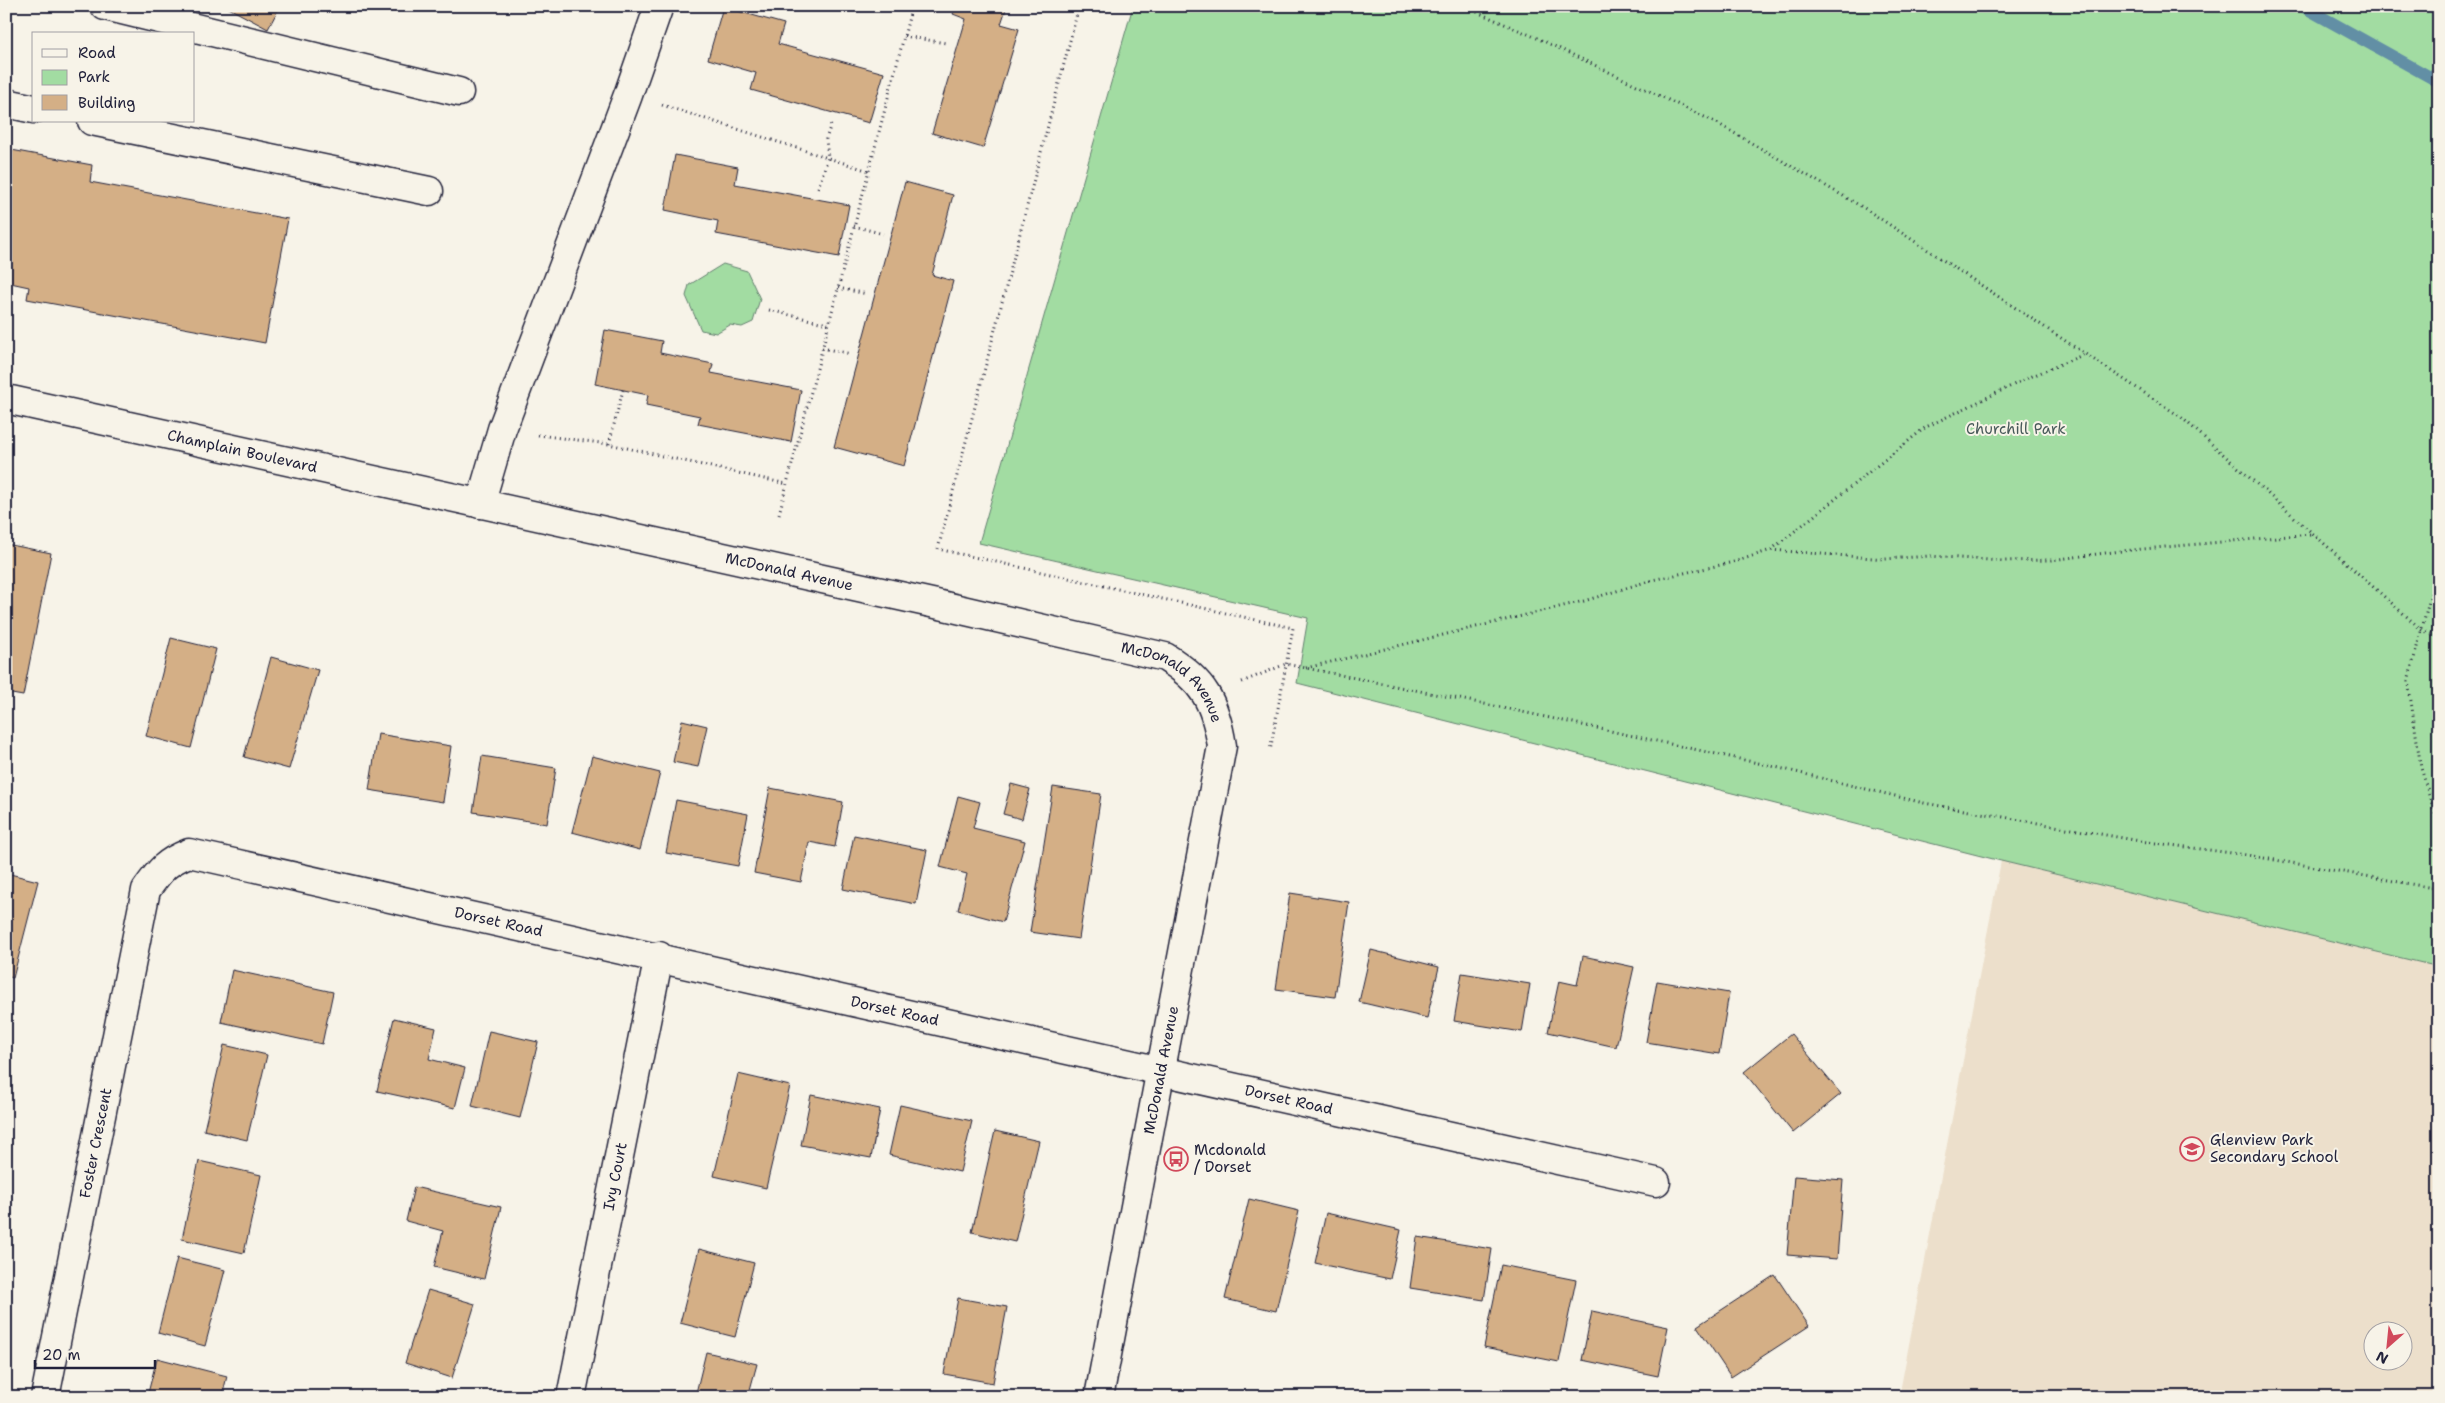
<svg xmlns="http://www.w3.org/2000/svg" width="2445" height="1403" viewBox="0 0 2445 1403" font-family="'Shantell Sans',sans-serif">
<rect width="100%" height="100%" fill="#f7f3e8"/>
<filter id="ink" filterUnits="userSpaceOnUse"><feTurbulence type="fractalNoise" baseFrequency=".02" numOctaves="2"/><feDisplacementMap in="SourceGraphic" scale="10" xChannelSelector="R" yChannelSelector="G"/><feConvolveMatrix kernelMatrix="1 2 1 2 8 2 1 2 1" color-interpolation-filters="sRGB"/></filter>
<g filter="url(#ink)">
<path fill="#ecdfcb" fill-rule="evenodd" d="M2001,861L2439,967V1397H1899ZM2372,1330H2402V1360H2372Z"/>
<g fill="#a2dca2" stroke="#627f6e">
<path d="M1133,6H2439V967L2001,861L1297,683L1308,618L979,543Z"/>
<path d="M723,264L747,271L760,299L753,322L742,327L730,325L716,333L701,330L686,296L689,285Z"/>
</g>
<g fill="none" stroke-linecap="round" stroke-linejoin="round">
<path stroke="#628fa5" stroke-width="12" d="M2302,6L2439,82"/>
</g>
<g fill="#d4af86" stroke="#22223b">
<path d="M225,6H280L268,29Z"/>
<path d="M956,6H1007L1001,24L1019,29L983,148L932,133L966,19L953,14Z"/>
<path d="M723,7L784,24L778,44L884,73L869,123L751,90L756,73L708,59Z"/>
<path d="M6,149L92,165L90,182L288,219L265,343L27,299L29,287L6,282Z"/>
<path d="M675,155L738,167L735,184L849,205L839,257L716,234L718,221L665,210Z"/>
<path d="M905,182L953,195L932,275L953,281L904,466L834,447Z"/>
<path d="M605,330L662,341L660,353L713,364L711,373L801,390L791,442L698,424L700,416L646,405L648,395L595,384Z"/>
<path d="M6,544L51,553L23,696L6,693Z"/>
<path d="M171,638L216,649L191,748L146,736Z"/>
<path d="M271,657L318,670L289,769L244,757Z"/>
<path d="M682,720L707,726L698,767L673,762Z"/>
<path d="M378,734L451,746L443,802L369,790Z"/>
<path d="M482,756L556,768L547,824L473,812Z"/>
<path d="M592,756L660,773L640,850L572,832Z"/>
<path d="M1011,784L1030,789L1022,819L1003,814Z"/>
<path d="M1053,787L1101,794L1079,939L1030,932Z"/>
<path d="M770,788L843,802L835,847L809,842L801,882L754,873Z"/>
<path d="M958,796L980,802L973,828L1025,841L1003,922L958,910L967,874L940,867Z"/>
<path d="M676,800L748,814L738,866L666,853Z"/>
<path d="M854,835L927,850L916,904L843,889Z"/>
<path d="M6,873L38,881L13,978L6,976Z"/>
<path d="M1290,893L1349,902L1335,997L1276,989Z"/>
<path d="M1371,950L1439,967L1427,1018L1359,1002Z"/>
<path d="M1583,956L1634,967L1616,1047L1548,1032L1559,981L1577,985Z"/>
<path d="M232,970L333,992L322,1044L221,1022Z"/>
<path d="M1462,973L1530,984L1522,1032L1454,1021Z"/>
<path d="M1657,981L1729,993L1719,1054L1646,1042Z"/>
<path d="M394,1018L436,1028L429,1059L465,1068L455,1108L377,1091Z"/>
<path d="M489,1031L538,1042L520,1118L472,1106Z"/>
<path d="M1791,1034L1841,1094L1793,1133L1744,1072Z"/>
<path d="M224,1045L267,1055L247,1140L204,1130Z"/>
<path d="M738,1074L790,1086L766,1188L714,1176Z"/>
<path d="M811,1095L880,1109L871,1158L801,1145Z"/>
<path d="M900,1105L972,1121L960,1172L889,1155Z"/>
<path d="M995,1131L1039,1141L1015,1242L972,1232Z"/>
<path d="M199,1161L261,1175L244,1253L182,1239Z"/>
<path d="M1794,1176L1843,1180L1837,1259L1787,1255Z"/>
<path d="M414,1187L501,1207L484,1279L434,1267L443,1231L406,1221Z"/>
<path d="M1249,1199L1299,1211L1276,1311L1225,1299Z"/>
<path d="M1326,1213L1401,1230L1390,1279L1315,1263Z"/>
<path d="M1417,1237L1492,1249L1484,1300L1410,1288Z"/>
<path d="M699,1249L754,1263L735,1337L680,1323Z"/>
<path d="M177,1258L225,1270L205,1346L158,1333Z"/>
<path d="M1501,1265L1576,1280L1559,1362L1484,1347Z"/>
<path d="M1775,1275L1809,1326L1731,1377L1697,1326Z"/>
<path d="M428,1290L475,1304L452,1378L405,1363Z"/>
<path d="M958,1298L1007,1307L993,1383L944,1374Z"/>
<path d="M1592,1311L1668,1327L1658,1376L1582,1360Z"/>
<path d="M706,1352L757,1364L748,1397H695Z"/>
<path d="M157,1358L227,1376L222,1397H147Z"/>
<path d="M937,1391L963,1397H935Z"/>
<path d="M1703,1395V1397H1669V1396Z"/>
</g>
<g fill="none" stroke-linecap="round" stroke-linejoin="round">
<g stroke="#22223b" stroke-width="31">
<g id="minor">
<path d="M105,6L459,92"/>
<path d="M6,103L34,109"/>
<path d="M92,121L429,191"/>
<path id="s1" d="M6,399L936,604L1165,657C1204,681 1215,702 1222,746L1099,1397"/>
<path d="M480,504L502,429L628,95L659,6"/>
<path id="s2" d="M45,1397L146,890C160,870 166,862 189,853C679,961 1167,1073 1656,1182"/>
<path id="s3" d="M571,1397L659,956"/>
</g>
</g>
<g stroke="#22223b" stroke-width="3" stroke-dasharray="1 4" stroke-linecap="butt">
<path d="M1079,6L938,549L1293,628L1270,751"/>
<path d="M1463,6L1537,38L1715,122L1864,208L2181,417L2422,630L2439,637"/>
<path d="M904,36L946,43"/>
<path d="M662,105L869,171"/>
<path d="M818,188L828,158L826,139L832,121"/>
<path d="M854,226L883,234"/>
<path d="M838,288L867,294"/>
<path d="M769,310L828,324"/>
<path d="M822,348L851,354"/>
<path d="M538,435L609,444L787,484"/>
<path d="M609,444L623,390"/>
<path d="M779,514L912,6"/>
<path d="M1771,550L1885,559L1930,556L2003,561L2051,560L2121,551L2311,534"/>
<path d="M2439,554L2434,583L2408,681L2421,768L2439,827"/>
<path d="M1306,668L1584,601L1652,580L1734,562L1771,550L1926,427L2030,377L2085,354"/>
<path d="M1242,682L1286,664L1504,708L1767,765L1924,803L2140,841L2247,855L2439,889"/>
</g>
<use href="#minor" stroke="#f7f3e8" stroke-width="28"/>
</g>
</g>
<defs>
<g id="school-ring" transform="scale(1.25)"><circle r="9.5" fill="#f7f3e8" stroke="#d1495b" stroke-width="1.5"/><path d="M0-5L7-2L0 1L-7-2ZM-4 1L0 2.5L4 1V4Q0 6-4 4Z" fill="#d1495b"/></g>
<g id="bus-ring" transform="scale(1.25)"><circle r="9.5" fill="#f7f3e8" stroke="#d1495b" stroke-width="1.5"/><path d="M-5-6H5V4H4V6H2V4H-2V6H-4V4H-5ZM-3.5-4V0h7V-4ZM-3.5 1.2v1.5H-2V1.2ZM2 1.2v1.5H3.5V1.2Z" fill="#d1495b"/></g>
</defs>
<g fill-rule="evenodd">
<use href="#school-ring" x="2192" y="1149"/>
<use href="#bus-ring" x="1176" y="1159"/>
</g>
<g text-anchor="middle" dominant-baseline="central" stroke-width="4" stroke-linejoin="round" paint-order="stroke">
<g font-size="15" fill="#485a5a" stroke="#f7f3e8">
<text x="2016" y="429">Churchill Park</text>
</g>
<g font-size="15" fill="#22223b" stroke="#f7f3e8">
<text stroke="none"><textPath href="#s1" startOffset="242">Champlain Boulevard</textPath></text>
<text stroke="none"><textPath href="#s1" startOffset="802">McDonald Avenue</textPath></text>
<text stroke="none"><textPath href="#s1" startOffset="1208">McDonald Avenue</textPath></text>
<text stroke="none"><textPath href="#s2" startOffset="892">Dorset Road</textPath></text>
<text stroke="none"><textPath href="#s2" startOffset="1298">Dorset Road</textPath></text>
<text transform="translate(1161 1070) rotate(-79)">McDonald Avenue</text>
<text stroke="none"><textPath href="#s2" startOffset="1702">Dorset Road</textPath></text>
<text stroke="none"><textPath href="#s2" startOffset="259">Foster Crescent</textPath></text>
<text stroke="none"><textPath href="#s3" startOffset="225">Ivy Court</textPath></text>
</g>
<g font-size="15" fill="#22223b" stroke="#f7f3e8" text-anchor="start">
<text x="2210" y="1140">Glenview Park<tspan x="2210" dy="17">Secondary School</tspan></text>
<text x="1194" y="1150">Mcdonald<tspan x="1194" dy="17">/ Dorset</tspan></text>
</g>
</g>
<rect width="2445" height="1403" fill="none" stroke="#f7f3e8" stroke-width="25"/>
<rect x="12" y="12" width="2420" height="1378" fill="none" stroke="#22223b" stroke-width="2" filter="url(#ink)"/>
<rect x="32" y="32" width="162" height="90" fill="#f7f3e8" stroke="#a29fa3"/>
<rect x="42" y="49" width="25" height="8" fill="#f7f3e8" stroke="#a29fa3"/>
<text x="78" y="58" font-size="15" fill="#22223b">Road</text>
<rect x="42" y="70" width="25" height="15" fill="#a2dca2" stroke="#a29fa3"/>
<text x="78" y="82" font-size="15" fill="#22223b">Park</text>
<rect x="42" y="95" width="25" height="15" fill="#d4af86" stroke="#a29fa3"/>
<text x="78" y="108" font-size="15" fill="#22223b">Building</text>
<g transform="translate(2388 1346) rotate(207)"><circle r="24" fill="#f7f3e8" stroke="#a29fa3"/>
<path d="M0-4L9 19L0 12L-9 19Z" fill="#d1495b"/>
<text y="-8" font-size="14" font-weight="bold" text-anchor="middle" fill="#22223b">N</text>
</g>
<path d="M35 1360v8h120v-8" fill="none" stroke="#22223b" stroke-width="2.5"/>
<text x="42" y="1360" font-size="15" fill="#22223b" stroke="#f7f3e8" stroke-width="4" paint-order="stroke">20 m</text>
</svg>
